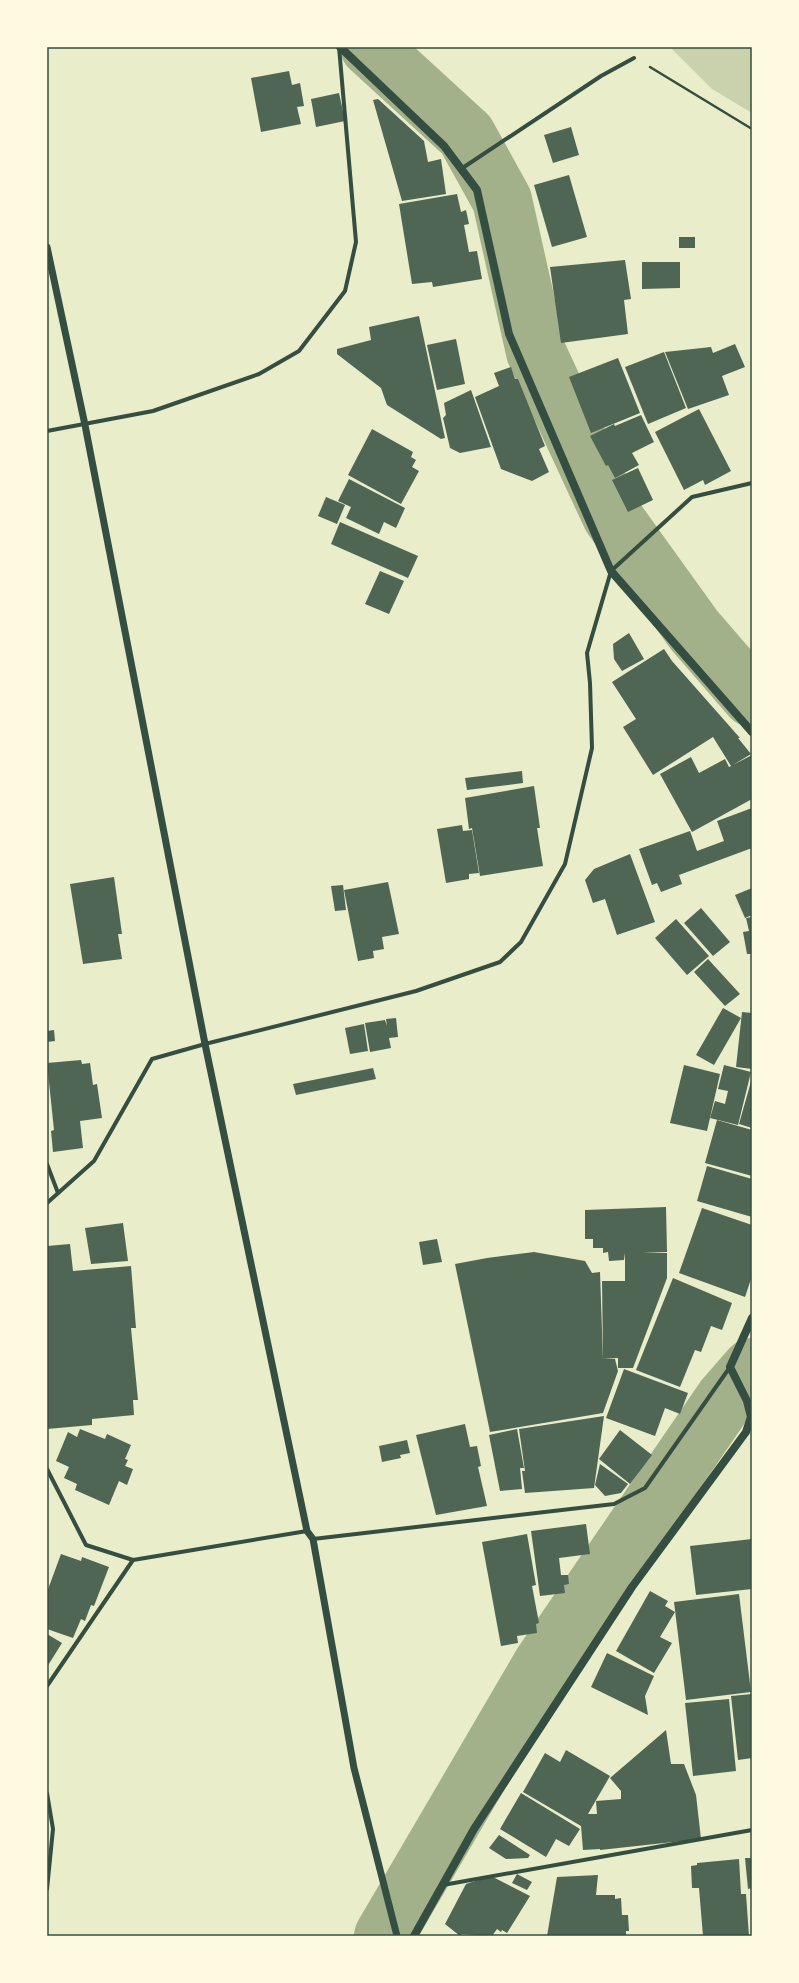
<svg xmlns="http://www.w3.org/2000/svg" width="799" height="1983" viewBox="0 0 799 1983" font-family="'Roboto Condensed',sans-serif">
<rect width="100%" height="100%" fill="#e9edc9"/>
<path fill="#cad2ad" d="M670,47H752V113L712,89Z"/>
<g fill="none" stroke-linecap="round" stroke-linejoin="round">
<g stroke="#a3b18a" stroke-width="60">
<path d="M370,47L466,135L502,200L536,352L612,516L694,630L752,697"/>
<path d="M384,1936L543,1664L725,1399L752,1368"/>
</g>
</g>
<g fill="#4f6655">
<path d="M289,71L292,85L300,83L304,106L297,107L301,124L261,132L251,78Z"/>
<path d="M339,93L345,121L316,127L311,99Z"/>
<path d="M378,99L424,141L428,162L441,159L446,194L402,201L373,100Z"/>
<path d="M571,127L579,155L553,163L544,135Z"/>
<path d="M569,175L587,237L552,247L534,185Z"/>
<path d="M457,194L461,212L466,210L469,224L464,225L469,252L477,251L482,279L433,287L432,282L412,284L399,204Z"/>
<rect x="679" y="237" width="16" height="11"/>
<path d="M625,260L631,299L624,300L628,334L561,343L550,267Z"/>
<path d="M642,262H680V288L642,289Z"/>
<path d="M419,316L445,438L441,439L387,405L381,388L337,354V349L371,340L369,327Z"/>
<path d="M456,339L465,384L437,390L427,345Z"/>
<path d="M735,344L745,367L722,376L729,395L688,409L665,352L711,347L713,353Z"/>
<path d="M664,352L686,408L648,424L625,367Z"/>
<path d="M618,358L640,413L591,433L569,377Z"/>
<path d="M511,367L515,379H518L545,446L539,449L549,472L532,481L501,469L475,397L499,386L494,373Z"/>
<path d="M471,390L491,447L460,453L450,448L443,418L446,415L444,403Z"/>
<path d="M699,409L731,471L705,485L703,480L684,490L655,432Z"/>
<path d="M641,415L654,442L632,453L639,465L615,478L608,465L606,466L590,436L614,424L615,426Z"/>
<path d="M372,429L413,452L411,457L416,460L412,467L419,471L401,504L348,475Z"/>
<path d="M638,468L653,500L628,512L612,480Z"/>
<path d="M349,479L405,508L396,528L384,522L379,534L346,518L351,507L338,501Z"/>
<path d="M326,497L345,505L337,524L318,516Z"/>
<path d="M340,522L418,556L408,578L331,544Z"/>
<path d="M380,571L404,581L389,614L365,604Z"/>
<path d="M629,633L644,659L622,671L614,659L613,644Z"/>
<path d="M664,649L672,661L740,738H738L751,754L733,765L752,755V799L692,832L660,774L691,757L699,773L725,759L729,767L731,766L713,737L653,775L623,727L636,719L612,682Z"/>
<path d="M522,771L523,783L467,790L465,778Z"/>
<path d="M534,786L540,828H537L543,866L480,876L472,828L469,829L465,798Z"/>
<path d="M752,808V848L679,875L682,884L661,892L657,883L652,885L639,849L690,831L697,851L724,841L717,821Z"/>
<path d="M462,825L463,831L472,830L479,873L469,874V879L446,883L437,829Z"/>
<path d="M630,854L655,922L617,935L605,899L593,903L585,880L594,869Z"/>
<path d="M114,877L122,934H118L122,959L83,964L70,884Z"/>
<path d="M388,882L399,934L382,937L384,949L373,951L374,958L358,961L344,890Z"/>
<path d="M343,885L346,910L335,911L331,886Z"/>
<path d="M752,888V915L745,918L735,895Z"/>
<path d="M701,908L730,942L713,956L684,923Z"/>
<path d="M752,917V954H747L743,932L749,931L746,918Z"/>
<path d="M676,919L709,956L687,975L655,938Z"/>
<path d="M708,959L740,994L725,1006L694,972Z"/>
<path d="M723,1008L741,1018L714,1065L696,1055Z"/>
<path d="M742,1012L752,1013V1069L736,1067Z"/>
<path d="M396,1018L398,1037L389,1038L391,1048L370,1052L365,1023L385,1020L387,1026L386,1019Z"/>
<path d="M364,1024L368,1051L350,1054L345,1028Z"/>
<path d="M54,1030L55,1041L47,1042V1031Z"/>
<path d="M81,1060L82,1064L90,1063L93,1085L97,1084L102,1118L80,1121L83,1148L53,1152L51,1131L54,1130L47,1063Z"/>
<path d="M684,1065L720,1074L707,1131L670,1123Z"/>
<path d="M724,1065L751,1072L738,1125L710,1118L715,1101L725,1104L728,1091L718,1089Z"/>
<path d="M373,1068L376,1079L296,1095L293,1084Z"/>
<path d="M752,1078V1128L739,1124Z"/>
<path d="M717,1120L752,1130V1176L705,1163Z"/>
<path d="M707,1166L752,1179V1217L697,1201Z"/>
<path d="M666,1207L667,1252L642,1253H667V1278L633,1368H618V1358L603,1359L602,1281H625V1253L624,1260L609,1261L608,1252L603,1253V1248H593V1239H585V1210Z"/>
<path d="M702,1208L752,1225V1276L745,1297L679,1273Z"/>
<path d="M123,1223L128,1261L91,1264L85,1228Z"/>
<path d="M437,1239L442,1262L423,1265L419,1242Z"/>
<path d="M70,1244L73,1271L131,1266L136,1328H131L138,1400H133L134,1415L92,1419V1425L47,1429V1246Z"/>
<path d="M534,1252L585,1261L592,1273L600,1272L603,1359H615L618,1371L603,1413L490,1432L455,1264L487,1258Z"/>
<path d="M673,1278L732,1303L722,1330L711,1326L701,1352L695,1350L680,1387L636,1370Z"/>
<path d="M624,1369L688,1393L680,1414L665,1408L655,1436L606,1418Z"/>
<path d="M604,1416L594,1488L525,1493L522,1471H525L519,1429Z"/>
<path d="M465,1424L470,1447L477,1446L481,1466L478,1467L487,1506L436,1515L416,1435Z"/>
<path d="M80,1429L105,1439L107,1434L131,1445L125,1459L128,1460L125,1466L133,1469L127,1485L119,1481L109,1505L75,1490L77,1484L64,1478L69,1467L56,1461L68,1432L77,1437Z"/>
<path d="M517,1429L524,1468H520L522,1489L500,1491L489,1435Z"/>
<path d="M620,1430L652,1455L630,1484L599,1459Z"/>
<path d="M407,1440L410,1453L400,1455L401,1458L382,1462L379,1446Z"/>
<path d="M600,1464L628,1484L621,1493L605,1496L595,1485Z"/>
<path d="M586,1524L590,1554L559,1558L561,1575H568L569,1584L564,1585L565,1593L540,1596L531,1531Z"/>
<path d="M527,1534L536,1585L532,1586L539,1623L536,1624L537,1633L517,1636L518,1643L501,1646L482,1542Z"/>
<path d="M752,1539V1589L696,1595L690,1546Z"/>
<path d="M61,1554L81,1561L82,1557L109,1567L94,1606L91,1605L85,1621L81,1619L73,1638L47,1629V1592Z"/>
<path d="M650,1591L668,1601L665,1606L675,1612L660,1637L672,1643L654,1673L616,1651Z"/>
<path d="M739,1594L751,1692L686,1700L674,1602Z"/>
<path d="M47,1634L62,1643L47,1667Z"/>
<path d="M607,1653L654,1676L645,1696L648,1715L591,1687Z"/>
<path d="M752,1694V1758L738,1760L731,1696Z"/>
<path d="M729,1699L736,1771L693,1776L685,1703Z"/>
<path d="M666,1730L671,1764H684L696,1795L701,1839L600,1850V1849L583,1850L581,1826L523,1792L545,1753L560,1762L566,1750L610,1776L588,1814H597L596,1801L621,1799V1791L610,1778Z"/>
<path d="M521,1793L580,1829L569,1846L556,1839L546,1857L500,1829Z"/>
<path d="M499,1835L530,1855L528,1858L506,1859L489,1848Z"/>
<path d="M745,1858H752V1888L748,1889Z"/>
<path d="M739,1859L741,1894H746L749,1936H703L699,1888H692L691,1866L697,1865V1863Z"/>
<path d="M517,1874L532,1882L527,1890L512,1883Z"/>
<path d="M598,1875L596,1895H615V1899L621,1898L622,1915H628L629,1931H626V1936H547L557,1877Z"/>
<path d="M491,1876L530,1896L507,1933L502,1930L501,1932L497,1929L492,1936L462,1934L460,1936L445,1924L466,1884Z"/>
</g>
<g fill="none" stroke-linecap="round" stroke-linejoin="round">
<path stroke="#344e41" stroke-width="2.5" d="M650,67L752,129"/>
<g stroke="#344e41" stroke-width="4">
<path d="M461,169L601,76L634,58"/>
<path d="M47,431L153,411L259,374L299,351L345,291L356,242L339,47"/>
<path d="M47,1164L58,1193"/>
<path d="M47,1203L94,1161L152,1059L205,1044L416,991L500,962L521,942L565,864L592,748L590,683L587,653L611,571L692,497L752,483"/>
<path d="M47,1469L86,1545L133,1560"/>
<path d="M313,1539L614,1504L645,1488L730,1367"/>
<path d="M47,1686L133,1560L307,1531"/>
<path d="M47,1793L53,1829L47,1889"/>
<path d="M443,1885L752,1830"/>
</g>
<path stroke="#344e41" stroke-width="7" d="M47,247L85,425L205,1044L307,1531L313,1539L354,1768L397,1936"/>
<g stroke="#344e41" stroke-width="8">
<path d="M340,47L444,146L477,190L509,334L611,571L752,732"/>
<path d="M414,1936L474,1829L632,1587L746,1432L751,1417L747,1401L730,1367L752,1318"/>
</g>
</g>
<rect width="799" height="1983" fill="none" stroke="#fefae0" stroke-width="96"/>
<rect x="48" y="48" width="703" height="1887" fill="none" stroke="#344e41" stroke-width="1.5"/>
</svg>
